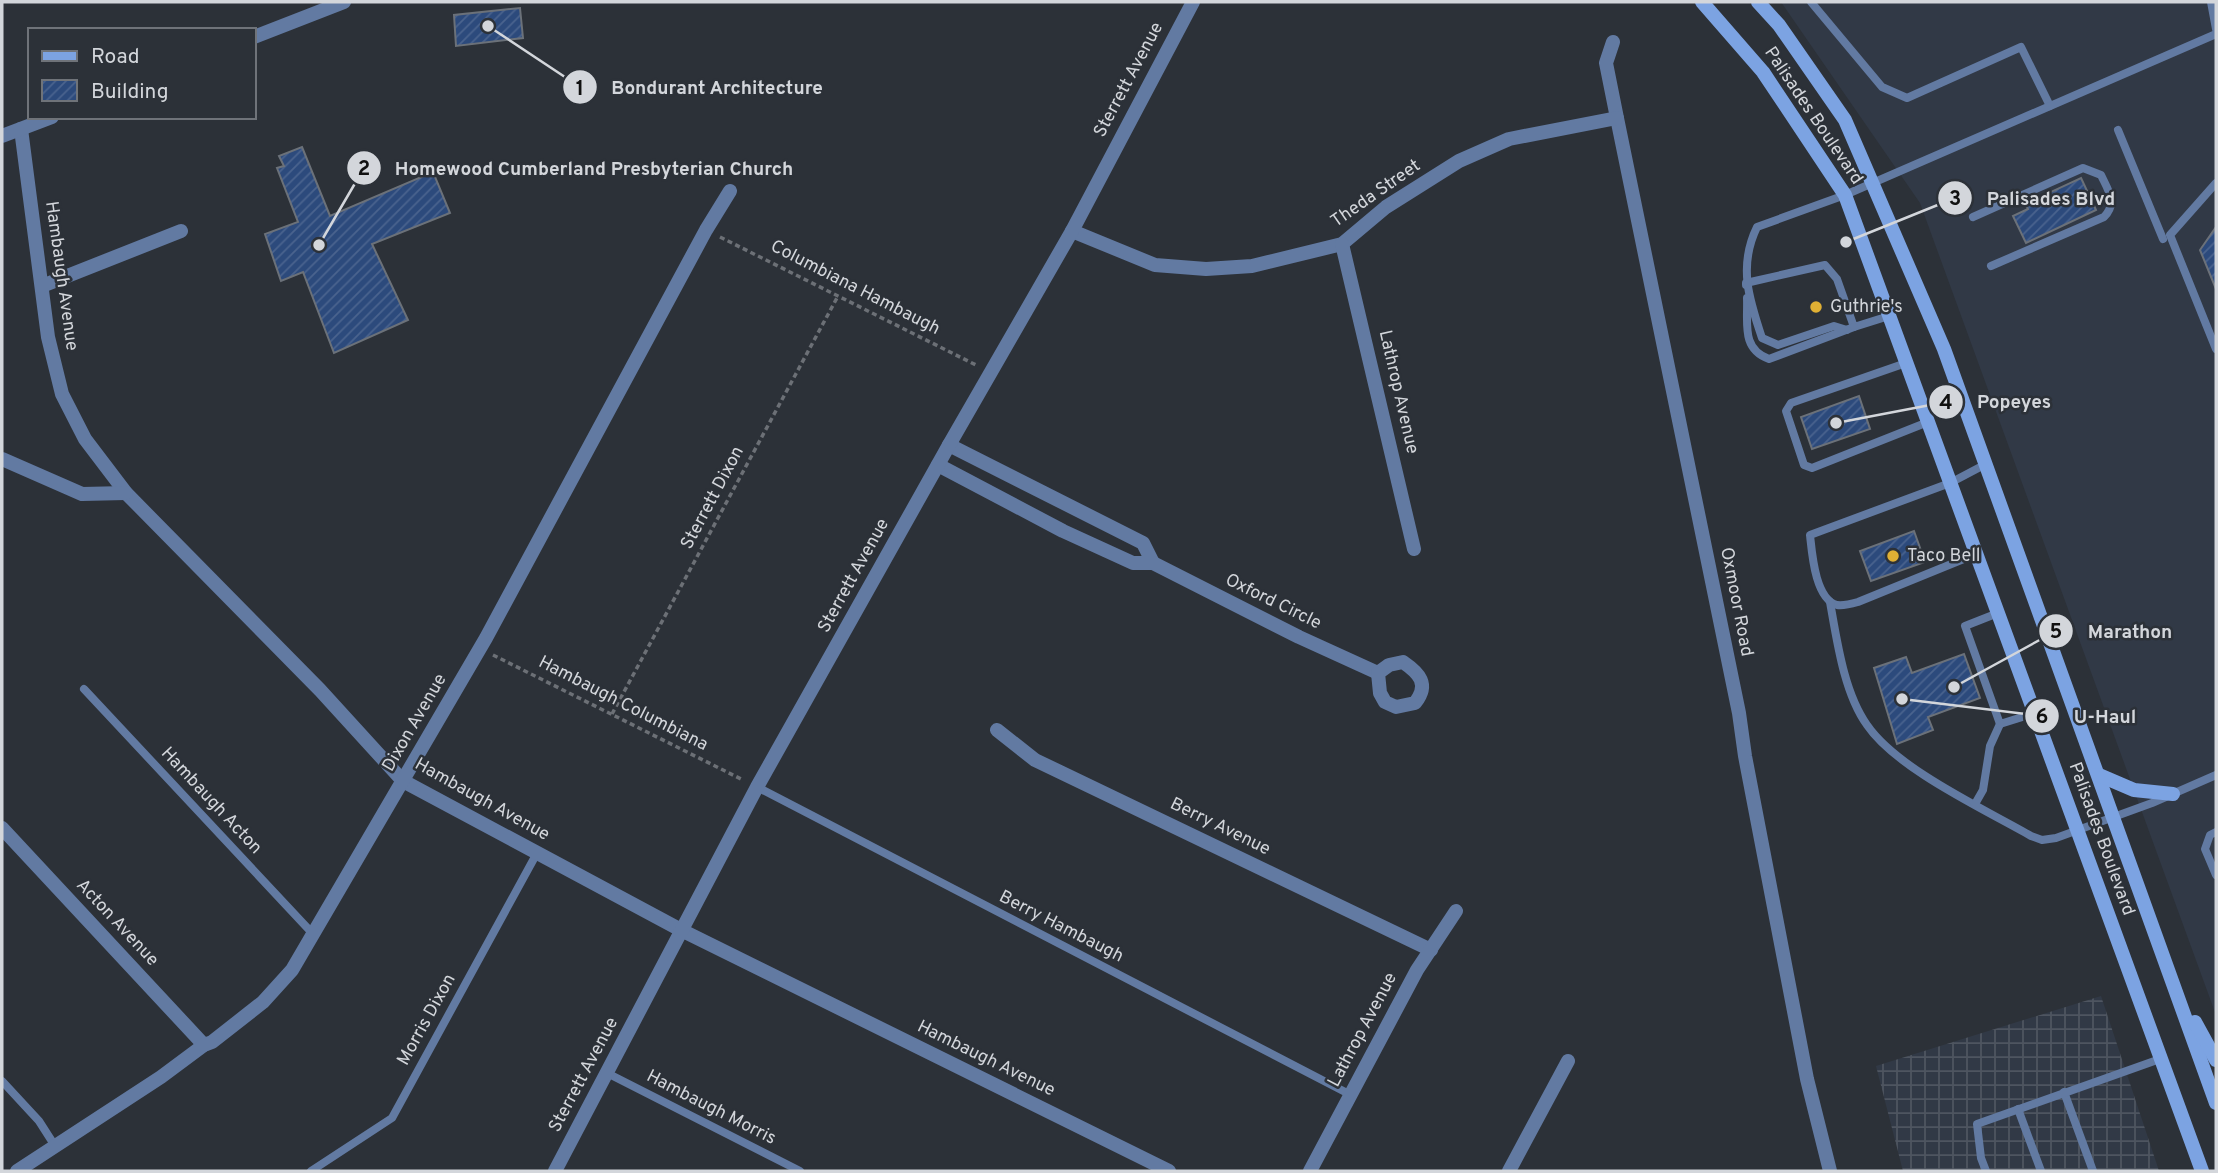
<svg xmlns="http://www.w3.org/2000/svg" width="2218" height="1173" viewBox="0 0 2218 1173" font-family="Overpass,sans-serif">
<defs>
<pattern id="industrial-grid" width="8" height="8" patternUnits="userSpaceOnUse" patternTransform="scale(1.75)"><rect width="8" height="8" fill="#313946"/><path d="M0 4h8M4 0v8" fill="none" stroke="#4e5560"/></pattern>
<pattern id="building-hatch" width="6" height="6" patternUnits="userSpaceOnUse" patternTransform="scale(1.75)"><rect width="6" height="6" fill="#2c4a7c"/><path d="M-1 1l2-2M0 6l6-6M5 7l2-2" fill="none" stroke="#4a638e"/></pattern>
</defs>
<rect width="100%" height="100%" fill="#2c3138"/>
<path fill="#313946" d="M1781,2H2216V1015L1920,203Z"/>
<path fill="url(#industrial-grid)" d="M2101,996L2159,1171H1903L1876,1066Z"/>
<g fill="url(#building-hatch)" stroke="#6b7179" stroke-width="2">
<path d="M520,8L523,38L456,46L454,15Z"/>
<path d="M302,147L330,216L433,172L450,213L372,244L408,320L334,353L303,272L281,281L265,234L298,222L277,168L284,166L279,156Z"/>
<path d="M2081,178L2096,210L2026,243L2013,216L2028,209L2025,204Z"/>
<path d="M2216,227V289L2200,250Z"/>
<path d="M1859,396L1870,429L1812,449L1801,417Z"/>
<path d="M1914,531L1925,562L1871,581L1860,551Z"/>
<path d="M1964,654L1980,698L1928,717L1933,730L1897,744L1874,668L1906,657L1912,673Z"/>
</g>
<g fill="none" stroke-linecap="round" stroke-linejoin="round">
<g stroke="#6c7076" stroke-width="3.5" stroke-dasharray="5 3.5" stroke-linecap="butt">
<path d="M720,237L976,365"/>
<path d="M493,655L743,780"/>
<path d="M612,714L838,296"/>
</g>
<g stroke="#627aa2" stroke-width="8">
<path d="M1811,2L1882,87L1907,98L2021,47L2050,106"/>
<path d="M2211,2L2216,29"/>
<path d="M2118,130L2163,239"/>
<path d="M2216,183L2170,235L2216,349"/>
<path d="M1973,217L2083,168L2101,175C2108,190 2118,203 2104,217L1991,266"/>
<path d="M1746,285V283L1825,265L1837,279L1854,327L1889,316"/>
<path d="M1747,298C1748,323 1741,349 1769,359L1854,327"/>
<path d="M1847,330L1834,326L1778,345L1762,338C1749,299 1738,266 1757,227L1845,195L2216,34"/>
<path d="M1906,363L1791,403L1786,411L1804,465L1812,468L1928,422"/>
<path d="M1976,554L1858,602C1851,604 1844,606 1837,605C1815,599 1812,553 1810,535L1950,483L1986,464"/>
<path d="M1830,602C1837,641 1844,693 1867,725C1897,769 1984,809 2031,836L2042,840L2056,838L2152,803L2216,775"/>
<path d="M1998,613L1965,626L2000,724L2035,713"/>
<path d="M84,689L314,935"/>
<path d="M757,787L1351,1095"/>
<path d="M1975,804L1983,790L1990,746L2000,724"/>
<path d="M2216,832L2210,835L2205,849L2216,875"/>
<path d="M607,1073L800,1171"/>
<path d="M2,1081L39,1121L55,1146"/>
<path d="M2064,1092L2093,1171"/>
<path d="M2018,1109L2041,1171"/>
<path d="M311,1171L392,1118L537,853"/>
<path d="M1986,1171L1981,1158L1977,1124L2160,1059"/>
</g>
<g stroke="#627aa2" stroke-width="14">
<path d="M254,37L344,2"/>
<path d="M1613,42L1606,63L1617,118L1739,713L1745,756L1807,1079L1830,1171"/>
<path d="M21,129L48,337L62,394L85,439L126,493L320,690L403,781L681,930L1169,1171"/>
<path d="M2,136L52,117"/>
<path d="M1072,231L1155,265L1206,269L1252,266L1342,244L1386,207L1459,161L1509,139L1617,118"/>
<path d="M1342,244L1414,549"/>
<path d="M42,286L181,231"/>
<path d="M949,445L1143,543L1153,563"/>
<path d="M2,459L82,494L126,493"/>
<path d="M938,465L1063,531L1133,563H1153L1299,637L1378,673"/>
<path d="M1403,662C1419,673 1430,684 1415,703L1396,707L1385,702L1380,693L1378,673L1389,665Z"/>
<path d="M997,730L1035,760L1431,950"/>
<path d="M2,828L204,1045"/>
<path d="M17,1171L161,1077L204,1045L212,1042L263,1002L292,970L486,638L706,230L730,191"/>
<path d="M555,1171L757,787L949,445L1072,231L1193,2"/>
<path d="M1310,1171L1417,970L1456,911"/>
<path d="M1509,1171L1568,1061"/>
</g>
<g stroke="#7ca3e2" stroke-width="14">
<path d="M1702,2L1763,72L1845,195L2202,1171"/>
<path d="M1758,2L1779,25L1845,120L1944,349L2216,1103"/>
<path d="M2099,775L2134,790L2173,794"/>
<path d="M2195,1022L2216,1060"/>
</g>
</g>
<g fill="#e0b034" stroke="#2c3138" stroke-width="2.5">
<circle cx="1816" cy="307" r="7"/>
<circle cx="1893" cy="556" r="7"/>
</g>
<g text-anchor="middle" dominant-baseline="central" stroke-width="5" stroke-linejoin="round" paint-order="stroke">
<g font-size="18" fill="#d3d6db" stroke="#2c3138">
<text transform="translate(1129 80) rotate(-62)">Sterrett Avenue</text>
<text transform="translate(1813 116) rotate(56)">Palisades Boulevard</text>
<text transform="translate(1376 194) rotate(-35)">Theda Street</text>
<text transform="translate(61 276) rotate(82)">Hambaugh Avenue</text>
<text transform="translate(855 288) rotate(27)">Columbiana Hambaugh</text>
<text transform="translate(1398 392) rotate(77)">Lathrop Avenue</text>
<text transform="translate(713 498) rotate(-62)">Sterrett Dixon</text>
<text transform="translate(854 576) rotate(-61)">Sterrett Avenue</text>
<text transform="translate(1273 602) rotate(26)">Oxford Circle</text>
<text transform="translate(1736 602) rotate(79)">Oxmoor Road</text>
<text transform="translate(623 704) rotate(27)">Hambaugh Columbiana</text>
<text transform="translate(415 723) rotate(-60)">Dixon Avenue</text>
<text transform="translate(482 800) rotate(29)">Hambaugh Avenue</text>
<text transform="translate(211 801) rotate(47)">Hambaugh Acton</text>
<text transform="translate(1220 827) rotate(26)">Berry Avenue</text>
<text transform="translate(2101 839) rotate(70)">Palisades Boulevard</text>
<text transform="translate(117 923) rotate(47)">Acton Avenue</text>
<text transform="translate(1061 927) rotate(27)">Berry Hambaugh</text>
<text transform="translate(427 1020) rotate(-61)">Morris Dixon</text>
<text transform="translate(1363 1030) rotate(-62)">Lathrop Avenue</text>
<text transform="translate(986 1059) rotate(26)">Hambaugh Avenue</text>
<text transform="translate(584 1075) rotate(-62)">Sterrett Avenue</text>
<text transform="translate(711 1108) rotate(27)">Hambaugh Morris</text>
</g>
<g font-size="18" fill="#d3d6db" stroke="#2c3138" text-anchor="start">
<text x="1830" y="307">Guthrie's</text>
<text x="1907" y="556">Taco Bell</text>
</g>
</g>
<path fill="none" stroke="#d3d6db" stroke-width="2.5" d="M488 26L580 87M319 245L364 168M1846 242L1955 198M1836 423L1946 402M1954 687L2056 631M1902 699L2042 716"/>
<g fill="#d3d6db" stroke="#2c3138" stroke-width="2.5">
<circle cx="488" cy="26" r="7"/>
<circle cx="319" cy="245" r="7"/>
<circle cx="1846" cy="242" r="7"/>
<circle cx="1836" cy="423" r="7"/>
<circle cx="1954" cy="687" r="7"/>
<circle cx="1902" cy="699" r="7"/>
<circle cx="580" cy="87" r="18"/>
<circle cx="364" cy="168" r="18"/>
<circle cx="1955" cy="198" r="18"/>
<circle cx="1946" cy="402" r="18"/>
<circle cx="2056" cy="631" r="18"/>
<circle cx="2042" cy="716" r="18"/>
</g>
<g font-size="21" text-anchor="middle" font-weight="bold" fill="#111">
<text x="580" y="95">1</text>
<text x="364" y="175">2</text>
<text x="1955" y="205">3</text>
<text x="1946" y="409">4</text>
<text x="2056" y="638">5</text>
<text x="2042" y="723">6</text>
</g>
<g font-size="19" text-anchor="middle" font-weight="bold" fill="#d3d6db" stroke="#2c3138" stroke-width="5" stroke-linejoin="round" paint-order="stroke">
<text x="717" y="94">Bondurant Architecture</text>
<text x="594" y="175">Homewood Cumberland Presbyterian Church</text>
<text x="2051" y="205">Palisades Blvd</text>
<text x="2014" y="408">Popeyes</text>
<text x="2130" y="638">Marathon</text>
<text x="2105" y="723">U-Haul</text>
</g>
<rect width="2218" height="1173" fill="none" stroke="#d3d6db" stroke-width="7"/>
<rect x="28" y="28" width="228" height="91" fill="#2c3138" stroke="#6f7379" stroke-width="2"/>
<rect x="42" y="51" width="35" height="10" fill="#7ca3e2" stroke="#6f7379" stroke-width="2"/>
<text x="91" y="63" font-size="21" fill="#d3d6db">Road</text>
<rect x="42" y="80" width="35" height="21" fill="url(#building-hatch)" stroke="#6f7379" stroke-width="2"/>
<text x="91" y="98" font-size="21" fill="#d3d6db">Building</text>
</svg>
